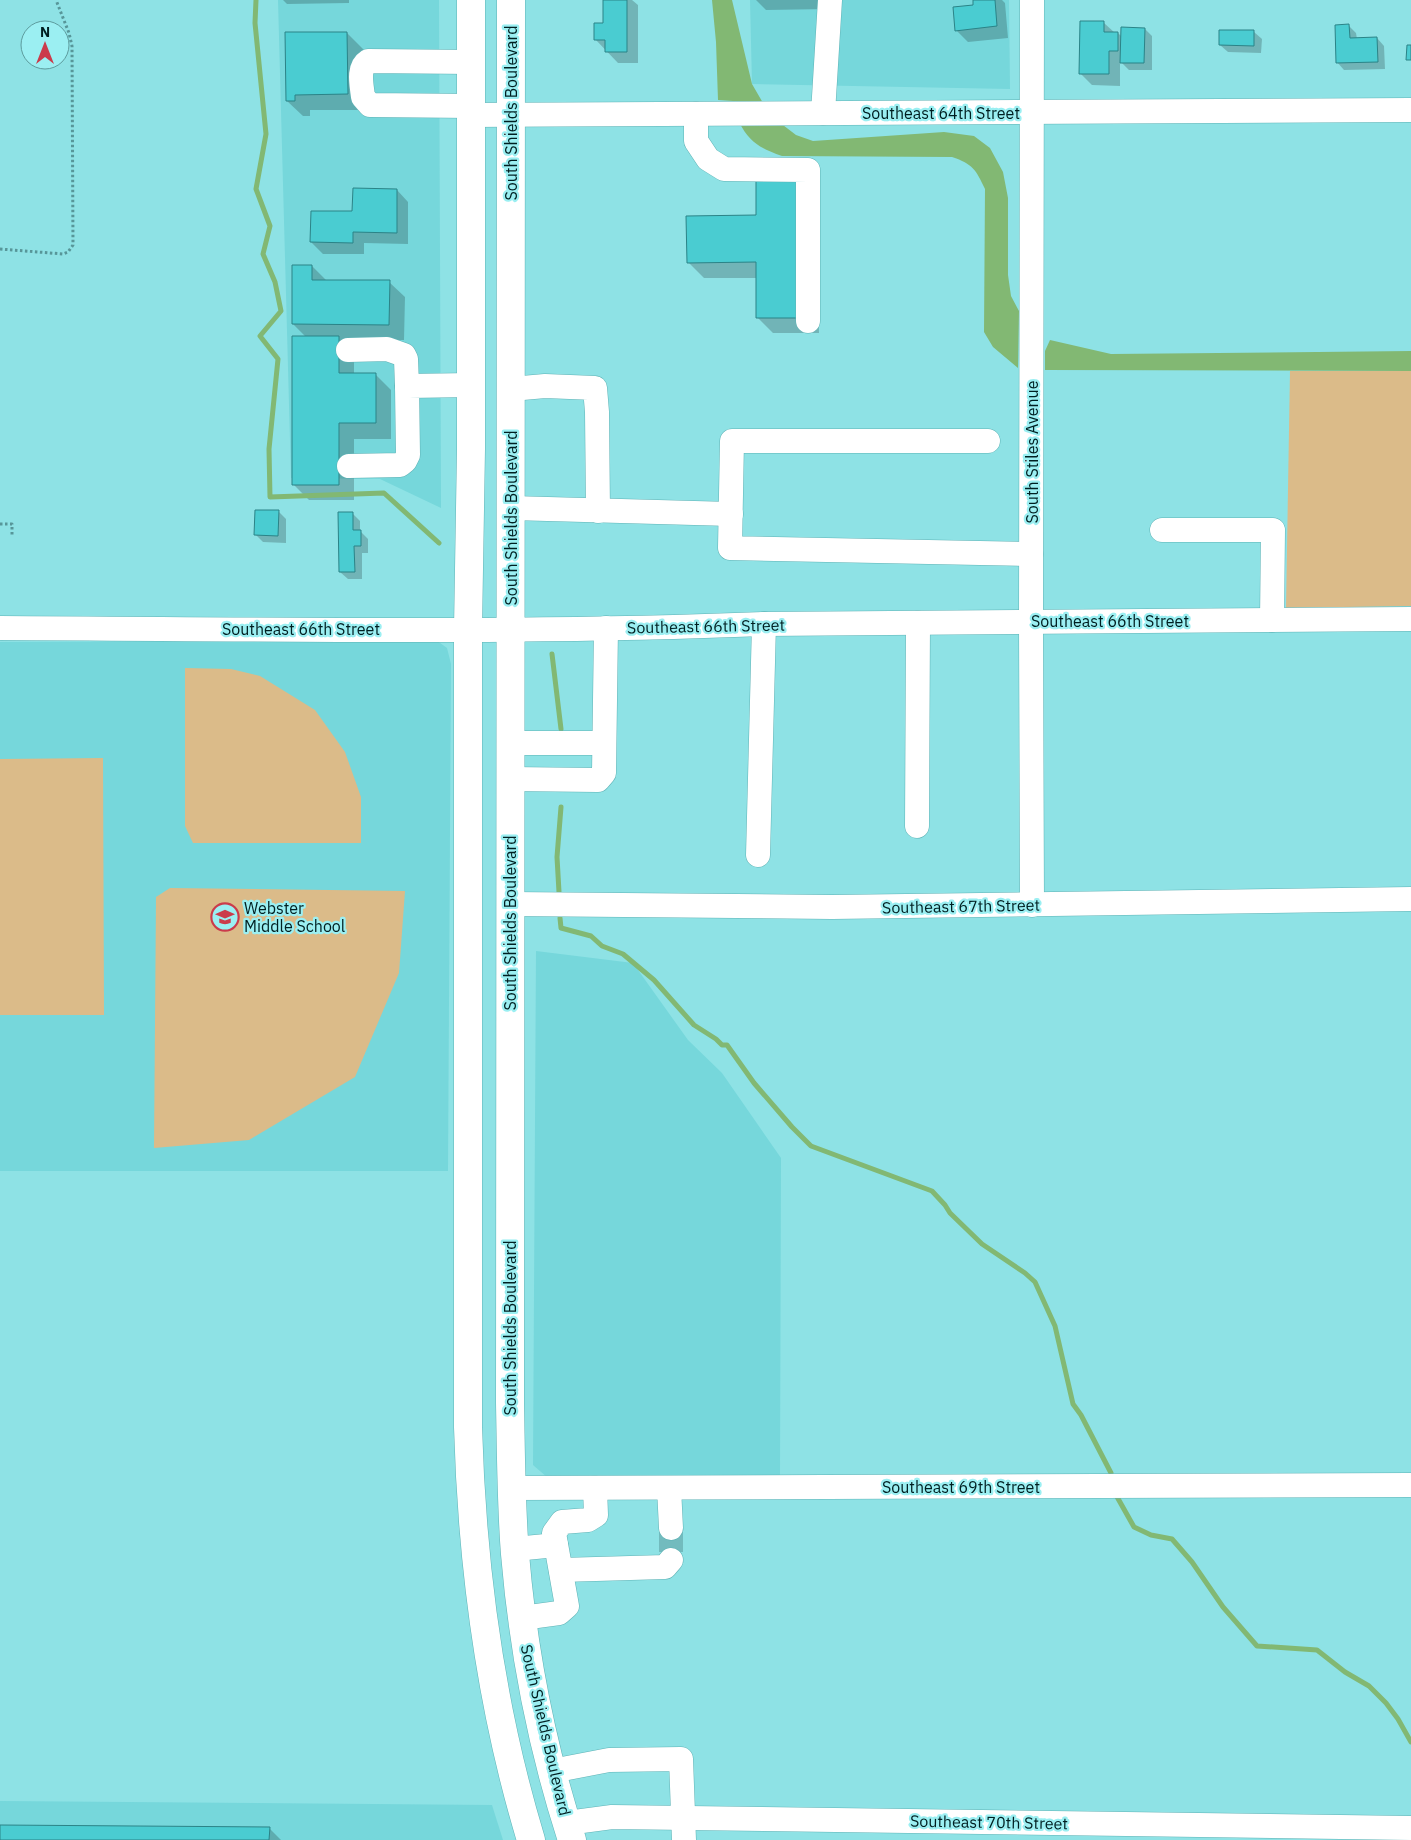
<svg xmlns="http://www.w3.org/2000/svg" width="1411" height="1840" viewBox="0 0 1411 1840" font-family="'IBM Plex Sans',sans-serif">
<rect width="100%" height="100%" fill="#8ee2e5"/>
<g fill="#76d7db">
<path d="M278,0H439L441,508L380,479L291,478Z"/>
<path d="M750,0H1009L1010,89L752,84Z"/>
<path d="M436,640L447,648L451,664L448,1171H0V642Z"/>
<path d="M536,951L633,963L688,1040L722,1073L781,1158L780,1475L548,1478L533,1465Z"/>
<path d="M0,1801L492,1805L503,1840H0Z"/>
</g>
<g fill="#dbbb89">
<path d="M1290,371H1411V606L1286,608Z"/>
<path d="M185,668L231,669L260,676L315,710L345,752L361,797V843H193L185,826Z"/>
<path d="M103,758L104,1015H0V759Z"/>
<path d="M170,888L405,891L399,973L355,1077L249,1140L154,1148L156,897Z"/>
</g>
<g fill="#82b873">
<path d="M712,0H732L752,84L763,103L718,100L716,42Z"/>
<path d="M739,122H779L796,135L813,141L944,132L974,136L990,148L1003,172L1008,198V275L1011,296L1019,311L1018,368L993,347L984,332L985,189C976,170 973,164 952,157L782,156C760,148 750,143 739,122Z"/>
<path d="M1050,340L1111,354L1411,351V371L1045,370V351Z"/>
</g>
<g fill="#0003">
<path d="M283,0H349V3L287,4Z"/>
<path d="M604,0H632L638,5V63H618L595,39L604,24Z"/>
<path d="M756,0H828V9L766,10Z"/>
<path d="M974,0H1002L1005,3L1008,38L968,42L956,30L974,6Z"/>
<path d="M1104,23L1115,33H1118L1122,37L1145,29L1152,36V70H1129L1120,61V86L1092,85L1080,73Z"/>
<path d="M1349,26L1356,33L1357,39L1377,38L1384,46L1385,69L1344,70L1337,62Z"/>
<path d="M1254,32L1262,39L1261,53L1228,52L1220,45Z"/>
<path d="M347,33L363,49V110H310V116H303L287,101Z"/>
<path d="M397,190L408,202V244L364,243V254H323L311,242L354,213Z"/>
<path d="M817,194L819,333H773L758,318L757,278H704L688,262L757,216Z"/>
<path d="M312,266L327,281L389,282L405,297L404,340H341L354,353V374H375L391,390V439H354V500H309L293,484L306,337L293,324Z"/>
<path d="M278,511L286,519V543L263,542L256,535Z"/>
<path d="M352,513L360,521V531L368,539V553H362V579H348L340,572Z"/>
<path d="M0,1826L269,1828L281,1840H0Z"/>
</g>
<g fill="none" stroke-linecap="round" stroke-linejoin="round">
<g stroke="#82b873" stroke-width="5">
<path d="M256,0L255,23L266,134L256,189L270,226L263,254L275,282L281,311L260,336L278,359L269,449L270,497L384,493L439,543"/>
<path d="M552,654L561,729"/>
<path d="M559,892L557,857L561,807"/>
<path d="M560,918L561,928L591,936L602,946L623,954L654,980L694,1025L716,1039L722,1045H727L754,1083L792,1127L811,1146L932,1191L945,1205L950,1213L982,1244L1025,1273L1035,1282L1055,1326L1073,1404L1081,1415L1111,1473"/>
<path d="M1116,1495L1134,1527L1151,1535L1172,1539L1192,1562L1223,1607L1257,1646L1317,1650L1345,1672L1369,1686L1386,1703L1398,1719L1411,1742"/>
</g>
</g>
<g fill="#4accd1" stroke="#2b8387">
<path d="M603,0H627V52H605V40H594V23H603Z"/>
<path d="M973,0H995L997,26L955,31L953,7L973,5Z"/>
<path d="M1080,21H1104V32H1118V51H1109V74H1079Z"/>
<path d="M1349,24L1350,38L1377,37L1378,62L1336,63L1335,25Z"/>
<path d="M1121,27L1145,28L1144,63H1120Z"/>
<path d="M1219,30H1254V46L1219,45Z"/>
<path d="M285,32H347L348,94L295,95V101H286Z"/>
<path d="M1407,45H1411V60H1406Z"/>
<path d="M802,177L803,318H756V262L687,263L686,216L756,215V178Z"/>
<path d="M353,188L397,189V233L353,232V243L310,242L311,211H352Z"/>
<path d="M292,265H312V280H390L389,325L292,324Z"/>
<path d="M292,336H339V373H376V423H339V485H292Z"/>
<path d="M255,510H279L278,536L254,535Z"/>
<path d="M338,512H353V530H361V546H354L355,572H339Z"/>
<path d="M0,1825L270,1827L269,1840H0Z"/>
</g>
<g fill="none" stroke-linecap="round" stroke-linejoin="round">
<path stroke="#72bbbe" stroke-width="24" stroke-dasharray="24 12" stroke-linecap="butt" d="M671,1528V1560"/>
<g stroke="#5fb3b6" stroke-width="25">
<g id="minor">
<path d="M471,62L368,61C357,68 362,86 363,97L370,105L471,106"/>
<path d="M823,113L830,0"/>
<path d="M696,114V141L708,159L724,169L808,170V321"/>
<path d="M471,115L1411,110"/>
<path d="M348,350L387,349L404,355L406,359L407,386"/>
<path d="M511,389L545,386L595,388L597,412L598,511"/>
<path d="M988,441H732L730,548L1031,554"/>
<path d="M349,466L400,465L405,461L408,455L407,386L471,385"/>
<path d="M511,508L731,514"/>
<path d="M1162,530H1273L1272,620"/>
<path d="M0,628C255,629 510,634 764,624L1411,619"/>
<path d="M510,743H604"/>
<path d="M510,779L598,780L604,773L606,628"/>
<path d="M917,826L918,623"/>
<path d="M758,855L764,624"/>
<path d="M510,904L832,907L1411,899"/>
<path d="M1032,905L1031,622L1032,0"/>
<path d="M511,1488L1411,1485"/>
<path d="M669,1488L671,1528"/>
<path d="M515,1549L556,1545"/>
<path d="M561,1570L665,1567L671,1560"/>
<path d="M522,1618L559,1613L567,1606L554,1533L562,1522L588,1520L596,1515L595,1488"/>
<path d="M552,1771L609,1760L681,1759L684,1840"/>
<path d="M567,1823L612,1817L1411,1828"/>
</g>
</g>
<g stroke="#5fb3b6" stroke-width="29">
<g id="major">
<path d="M471,0V449L468,629V1427C472,1568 490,1705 531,1840"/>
<path d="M511,0L510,1403C511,1453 511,1504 515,1554C523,1650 542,1748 572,1840"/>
</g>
</g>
<g stroke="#579699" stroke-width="3" stroke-dasharray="2.5 2.5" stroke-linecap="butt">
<path d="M0,249L63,254L68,252L73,245L72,46L69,33L56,0"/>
<path d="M0,524H12V536"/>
</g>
<use href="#minor" stroke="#fff" stroke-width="24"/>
<use href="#major" stroke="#fff" stroke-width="28"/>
</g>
<defs>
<g id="school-ring" transform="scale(1.4375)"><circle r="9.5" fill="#9beff2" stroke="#cb3b4b" stroke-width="1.5"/><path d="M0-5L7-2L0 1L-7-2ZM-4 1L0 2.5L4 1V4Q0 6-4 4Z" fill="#cb3b4b"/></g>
</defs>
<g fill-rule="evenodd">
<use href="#school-ring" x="225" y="917"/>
</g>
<g text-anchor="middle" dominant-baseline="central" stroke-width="4.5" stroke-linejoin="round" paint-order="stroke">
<g font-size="16" fill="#001f21" stroke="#9beff2">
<text transform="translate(511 113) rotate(-90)">South Shields Boulevard</text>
<text x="941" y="113">Southeast 64th Street</text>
<text transform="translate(1032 452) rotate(-90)">South Stiles Avenue</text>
<text transform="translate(511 518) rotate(-90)">South Shields Boulevard</text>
<text x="1110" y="621">Southeast 66th Street</text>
<text transform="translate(706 626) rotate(-1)">Southeast 66th Street</text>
<text x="301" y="629">Southeast 66th Street</text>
<text transform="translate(961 906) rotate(-1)">Southeast 67th Street</text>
<text transform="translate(510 923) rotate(-90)">South Shields Boulevard</text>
<text transform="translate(510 1328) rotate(-90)">South Shields Boulevard</text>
<text x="961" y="1487">Southeast 69th Street</text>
<text transform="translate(546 1730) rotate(77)">South Shields Boulevard</text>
<text transform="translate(989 1822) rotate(1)">Southeast 70th Street</text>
</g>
<g font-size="16" fill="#001f21" stroke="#9beff2" text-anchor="start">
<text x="244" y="908">Webster<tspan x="244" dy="18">Middle School</tspan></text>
</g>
</g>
<g transform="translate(45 45)"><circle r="24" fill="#9beff2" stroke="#5d9c9e"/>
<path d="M0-4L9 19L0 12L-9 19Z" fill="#cb3b4b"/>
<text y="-8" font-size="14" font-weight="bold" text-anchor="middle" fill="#001f21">N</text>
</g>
</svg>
